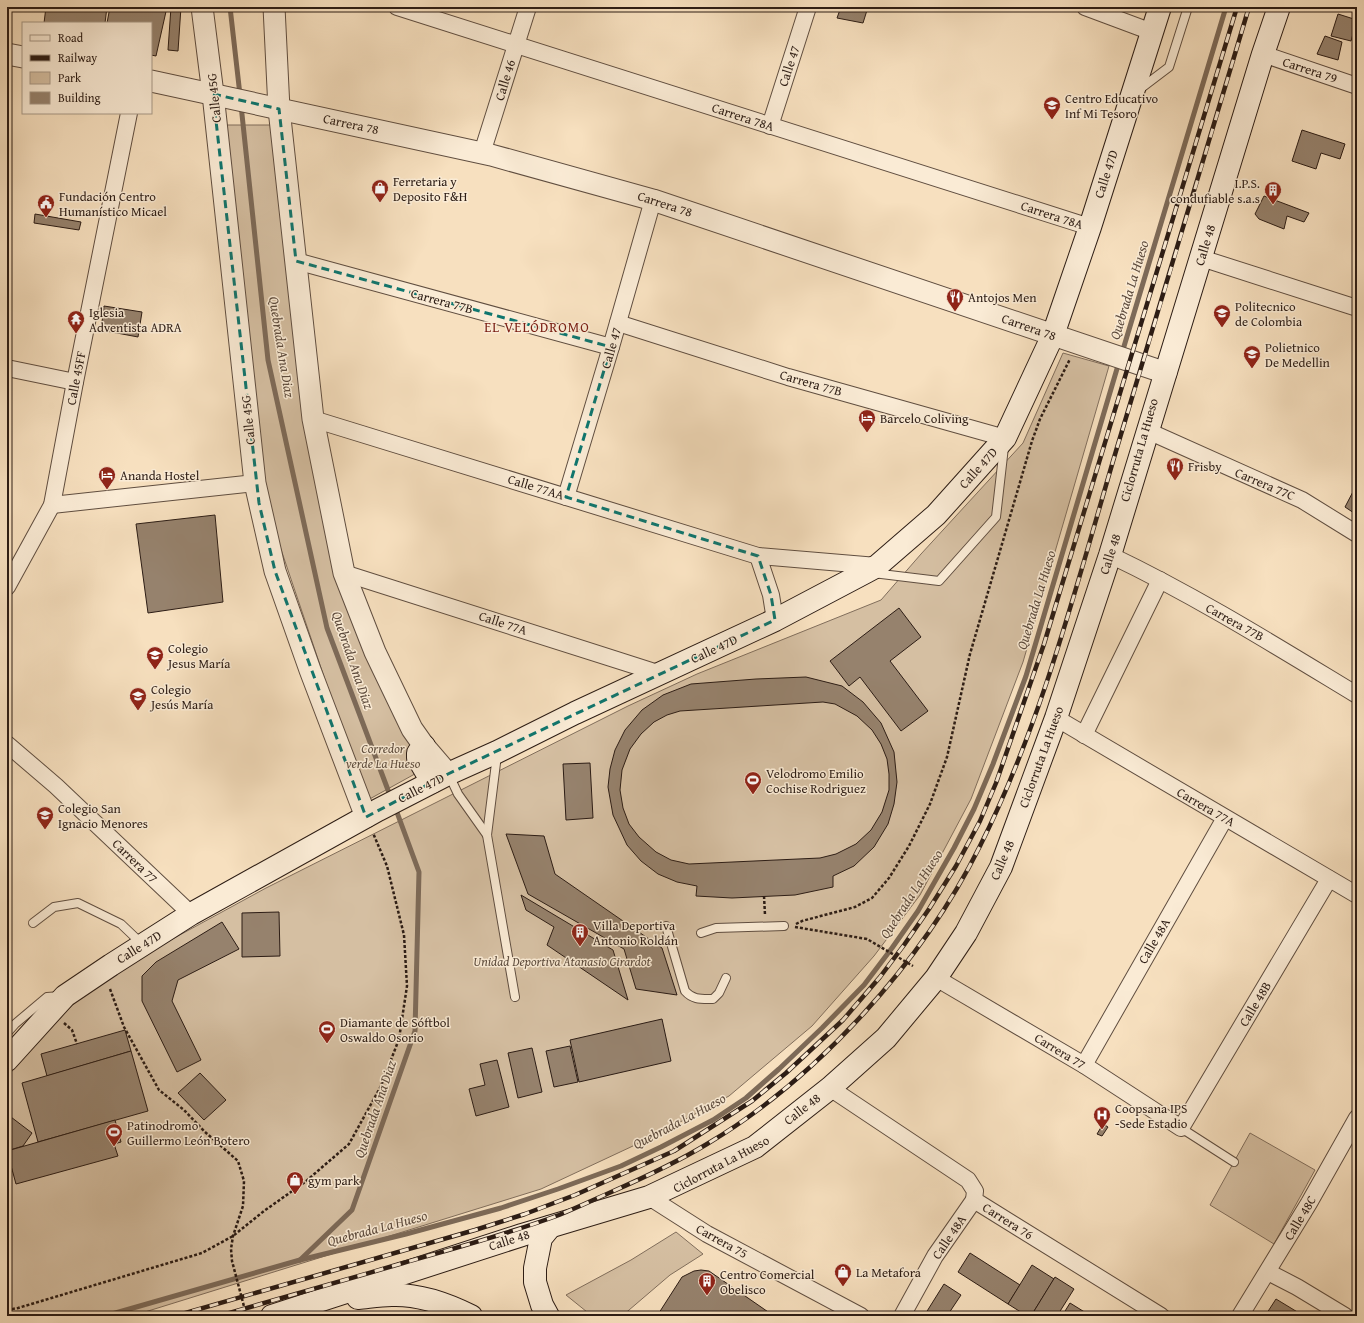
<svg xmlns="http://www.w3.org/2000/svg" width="1364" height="1323" viewBox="0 0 1364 1323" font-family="'Gentium Book Plus',serif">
<rect width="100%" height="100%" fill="#f7e0bf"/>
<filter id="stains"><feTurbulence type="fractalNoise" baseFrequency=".005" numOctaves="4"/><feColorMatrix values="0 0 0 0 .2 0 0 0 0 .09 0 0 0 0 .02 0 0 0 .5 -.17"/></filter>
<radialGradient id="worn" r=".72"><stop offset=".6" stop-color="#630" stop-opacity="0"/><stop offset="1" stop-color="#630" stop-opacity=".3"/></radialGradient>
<g fill="#d5bfa2" stroke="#816e5c">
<path d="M222,125H273L339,579L422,770L366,801L267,508Z"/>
<path d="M1063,353L1109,366L1023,662L971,799L920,895L874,956L812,1026L729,1096L650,1138L541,1189L132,1316H7V1077L52,1025L105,974L110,973L266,888L628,706L697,674L881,600L921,554L1023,443Z"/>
<path d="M1250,1133L1315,1170L1274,1244L1210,1205Z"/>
<path d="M676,1232L703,1254L670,1275L622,1316H592L566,1295L631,1260Z"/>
</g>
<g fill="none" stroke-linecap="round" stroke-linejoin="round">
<g stroke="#7d6a58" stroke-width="5">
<path d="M230,7L240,95"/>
<path d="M241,105L268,360L327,628L391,798"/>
<path d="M1122,353L1226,7"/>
<path d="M300,1260L352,1210L415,1031L419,872L395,807"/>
<path d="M105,1316L300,1260L406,1234L501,1208L558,1189L621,1166L661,1147L713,1120L746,1098L779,1069L822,1028L864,985L892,948L918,911L954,848L974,809L993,764L1026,676L1119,362"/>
</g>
</g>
<g fill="#96826d" stroke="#2d1d15" fill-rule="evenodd">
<path d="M46,7H107L105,23H44Z"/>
<path d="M110,7H167L156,56L151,55V23H107Z"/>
<path d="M171,7H181L178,51L168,50Z"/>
<path d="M841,7H868L863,23L837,18Z"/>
<path d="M1338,14L1357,20L1351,41L1331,36Z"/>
<path d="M1325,36L1342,42L1338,60L1317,54Z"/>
<path d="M1302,130L1345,144L1340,159L1321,153L1316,169L1292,161Z"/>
<path d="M1264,196L1309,213L1304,222L1287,216L1284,229L1259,219L1255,214Z"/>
<path d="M35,214L81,222L79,230L34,223Z"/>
<path d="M104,306L142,312L138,337L101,330Z"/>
<path d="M1357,484V515L1345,507Z"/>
<path d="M215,515L223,602L148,613L136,524Z"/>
<path d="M899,608L921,637L890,661L928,711L901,731L860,677L849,686L830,661Z"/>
<path d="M806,677L842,686L863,702L881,723L894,752L897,782L894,804L888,824L874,847L854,866L833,876V887L795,895L732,898L696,896L697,886L677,882L658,874L641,861L627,845L613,815L608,787L610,769L615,750L625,730L642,710L663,695L691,684L756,679ZM823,702L835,704L857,716L872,730L881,744L887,759L889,774V790L882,812L871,830L856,844L836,854L820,858L689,864L671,860L656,852L639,837L629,824L623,808L620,790L622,770L630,749L641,734L654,722L667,715L680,711Z"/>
<path d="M590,763L593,818L566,820L563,764Z"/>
<path d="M506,834L544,836L555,874L662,948L677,995L636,989L624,949L528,894Z"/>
<path d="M521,895L613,950L628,1000L547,945L554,927L526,910Z"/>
<path d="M279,912L280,956L242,957V913Z"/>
<path d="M222,922L239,949L178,980L172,1001L201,1060L177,1072L142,1001V976L156,962Z"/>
<path d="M662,1019L671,1061L579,1082L570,1040Z"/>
<path d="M125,1030L131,1051L47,1076L41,1054Z"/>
<path d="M570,1046L578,1082L554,1087L546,1051Z"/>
<path d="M532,1048L542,1092L518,1098L508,1053Z"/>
<path d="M131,1051L148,1111L38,1142L22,1083Z"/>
<path d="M497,1060L509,1107L476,1116L469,1089L485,1085L480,1064Z"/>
<path d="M200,1073L226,1100L204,1120L178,1093Z"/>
<path d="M7,1114L32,1133L23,1146L7,1151Z"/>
<path d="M115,1120L121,1142L114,1144L118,1156L16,1184L7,1151Z"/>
<path d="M1103,1124L1108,1127L1102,1136L1097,1134Z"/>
<path d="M970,1253L1020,1285L1008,1304L958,1272Z"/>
<path d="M1032,1265L1054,1279L1031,1316H1027L1008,1304Z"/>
<path d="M701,1270L709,1271L774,1316H657L682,1277L694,1271Z"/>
<path d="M1055,1277L1074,1289L1057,1316H1031Z"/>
<path d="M944,1284L961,1295L947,1316H924Z"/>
<path d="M1276,1299L1304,1316H1265Z"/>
<path d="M1070,1303L1091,1316H1062Z"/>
</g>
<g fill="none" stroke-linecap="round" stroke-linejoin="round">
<g stroke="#604e40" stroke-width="10">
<g id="service">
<path d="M1140,89L1169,67L1188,7"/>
<path d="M873,573L939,581L996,517L1004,447"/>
<path d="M497,755L487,835L515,997"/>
<path d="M449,775L458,794L487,835"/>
<path d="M33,923L54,907L78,903L121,924L142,944"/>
<path d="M666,926L685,991C693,1000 701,999 713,999L719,993L726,978"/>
<path d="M701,933L716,928L784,926"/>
<path d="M7,1033L15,1024L47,997L60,996"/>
<path d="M1181,1128L1234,1162"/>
</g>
</g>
<g stroke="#604e40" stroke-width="18">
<g id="minor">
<path d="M397,7L1090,227"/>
<path d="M1085,7L1152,32"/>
<path d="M1263,54L1357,86"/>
<path d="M770,126L808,7"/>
<path d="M482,153L528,7"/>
<path d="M1201,258L1357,308"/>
<path d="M296,261L611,347"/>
<path d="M618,323L788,377L1005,438"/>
<path d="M7,368L75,382"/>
<path d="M313,419L758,556L877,566"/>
<path d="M1148,431L1302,500L1357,534"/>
<path d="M566,497L611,347L653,200"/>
<path d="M52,505L255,483"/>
<path d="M1110,555C1196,596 1276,646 1357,695"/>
<path d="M758,556L771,595L775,620"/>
<path d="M344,573L661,674"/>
<path d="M7,587L52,505L75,382L129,113"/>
<path d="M1056,718L1357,895"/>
<path d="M1084,735L1160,580"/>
<path d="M7,744L56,786L191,914"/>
<path d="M936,978L1084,1065L1181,1128L1329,879"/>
<path d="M1084,1065L1225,818"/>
<path d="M830,1088L968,1180L975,1191L974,1200L1161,1316"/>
<path d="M649,1197L707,1234L861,1316"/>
<path d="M1268,1272L1297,1287L1345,1316"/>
<path d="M902,1316L935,1256L974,1200"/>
<path d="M1240,1316L1309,1203L1357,1118"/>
</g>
</g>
<g stroke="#604e40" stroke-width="23">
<g id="tertiary">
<path d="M202,7L213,94L255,483L275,571L310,670L366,817"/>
<path d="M274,7L279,109L313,419L344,573L375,652L412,729L424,746L448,774"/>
<path d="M7,54L23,57"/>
<path d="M151,81L491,155L653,200L1166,373"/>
</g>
</g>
<g stroke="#2d1d15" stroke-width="24">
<g id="secondary">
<path d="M424,746L418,753V758L432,782"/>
<path d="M7,1060L65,996L111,965L191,914L378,810L448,774L497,752L575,713L775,620L866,572L877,566L936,515L1005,438L1053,335L1090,227L1160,7"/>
<path d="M358,1298C369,1297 380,1295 392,1295C419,1294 447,1304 471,1316"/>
<path d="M272,1316L522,1235L649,1197L755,1147L830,1088L886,1038L936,978L966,933L1001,867L1056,718L1110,555L1263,54L1279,7"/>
<path d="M548,1316L542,1305L535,1282V1268L541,1238L550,1227"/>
</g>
</g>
<g stroke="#2d1d15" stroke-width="2.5" stroke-dasharray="3 2" stroke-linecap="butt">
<path d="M764,896L765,915"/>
<path d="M796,924L802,921L855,907L872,898L889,878L909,846L930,804L947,757L970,654L1032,441L1040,419L1070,359"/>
<path d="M795,927L867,939L913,966"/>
<path d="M110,989L124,1027L159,1090L184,1110L205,1132L238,1161L244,1181L243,1206L233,1236L231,1249L232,1261L246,1314"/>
<path d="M64,1023L72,1030L77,1044"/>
<path d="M7,1310L18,1308L202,1253L233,1236L264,1211L305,1182L349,1144L381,1086L399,1039L407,986L404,935L387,866L373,833"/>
</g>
<use href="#service" stroke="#faebd5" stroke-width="8"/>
<use href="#minor" stroke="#faebd5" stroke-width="16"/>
<use href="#tertiary" stroke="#faebd5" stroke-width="21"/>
<use href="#secondary" stroke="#faebd5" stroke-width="22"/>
<g stroke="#2d1d15" stroke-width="4.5">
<g id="rail">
<path d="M175,1316L475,1230L525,1214L575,1195L674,1151L752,1101L786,1073L843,1020L880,977L904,945L929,909L956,866L980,821L996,783L1044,644L1237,7"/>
<path d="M219,1316C281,1298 342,1281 403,1263C455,1248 508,1234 559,1215C576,1208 593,1200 609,1193C643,1178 676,1163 707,1144C818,1078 923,961 980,846C1042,723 1077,583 1116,451C1161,303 1205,155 1249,7"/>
</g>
</g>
<use href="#rail" stroke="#faebd5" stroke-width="3" stroke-dasharray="9" stroke-linecap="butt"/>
</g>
<path fill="none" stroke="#0f766e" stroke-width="3" stroke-dasharray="8 5" stroke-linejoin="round" d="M213,94L279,109L296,261L611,347L566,497L758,556L771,595L775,620L448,774L366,817L275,571L259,503Z"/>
<defs>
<g id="school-pin" transform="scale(0.9)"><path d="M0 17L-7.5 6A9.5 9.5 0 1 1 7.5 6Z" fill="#8f2418" stroke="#faebd5"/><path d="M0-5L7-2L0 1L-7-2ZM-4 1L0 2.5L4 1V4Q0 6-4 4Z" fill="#fff"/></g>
<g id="shop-pin" transform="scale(0.9)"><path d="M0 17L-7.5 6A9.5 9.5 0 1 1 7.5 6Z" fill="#8f2418" stroke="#faebd5"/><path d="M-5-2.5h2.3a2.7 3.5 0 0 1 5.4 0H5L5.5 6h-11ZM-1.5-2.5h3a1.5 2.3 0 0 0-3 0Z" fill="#fff"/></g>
<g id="building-pin" transform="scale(0.9)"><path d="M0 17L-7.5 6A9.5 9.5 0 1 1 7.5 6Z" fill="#8f2418" stroke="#faebd5"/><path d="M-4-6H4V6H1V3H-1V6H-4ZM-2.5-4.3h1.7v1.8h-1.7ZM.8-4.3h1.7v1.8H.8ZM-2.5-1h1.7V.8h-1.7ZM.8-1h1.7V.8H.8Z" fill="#fff"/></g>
<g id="civic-pin" transform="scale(0.9)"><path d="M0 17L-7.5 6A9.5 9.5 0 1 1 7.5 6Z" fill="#8f2418" stroke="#faebd5"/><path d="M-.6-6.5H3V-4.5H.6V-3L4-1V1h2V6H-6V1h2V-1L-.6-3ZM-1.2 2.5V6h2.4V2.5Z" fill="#fff"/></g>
<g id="restaurant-pin" transform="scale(0.9)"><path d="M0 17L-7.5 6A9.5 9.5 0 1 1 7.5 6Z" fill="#8f2418" stroke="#faebd5"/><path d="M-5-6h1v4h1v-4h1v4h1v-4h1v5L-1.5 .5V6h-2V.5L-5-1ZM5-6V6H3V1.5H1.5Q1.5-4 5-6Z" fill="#fff"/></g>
<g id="university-pin" transform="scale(0.9)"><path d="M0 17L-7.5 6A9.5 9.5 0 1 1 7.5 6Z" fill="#8f2418" stroke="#faebd5"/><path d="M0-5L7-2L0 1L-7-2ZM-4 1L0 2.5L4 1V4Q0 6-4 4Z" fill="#fff"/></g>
<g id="temple-pin" transform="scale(0.9)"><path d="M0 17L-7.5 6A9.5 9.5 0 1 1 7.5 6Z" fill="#8f2418" stroke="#faebd5"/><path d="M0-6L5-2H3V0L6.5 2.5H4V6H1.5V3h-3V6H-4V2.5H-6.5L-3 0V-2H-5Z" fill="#fff"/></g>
<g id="hotel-pin" transform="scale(0.9)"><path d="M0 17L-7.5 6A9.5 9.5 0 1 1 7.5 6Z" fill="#8f2418" stroke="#faebd5"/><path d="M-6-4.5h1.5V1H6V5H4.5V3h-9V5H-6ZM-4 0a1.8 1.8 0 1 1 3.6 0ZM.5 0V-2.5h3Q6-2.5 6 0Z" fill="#fff"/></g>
<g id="stadium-pin" transform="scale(0.9)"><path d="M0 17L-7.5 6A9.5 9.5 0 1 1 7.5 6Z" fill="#8f2418" stroke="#faebd5"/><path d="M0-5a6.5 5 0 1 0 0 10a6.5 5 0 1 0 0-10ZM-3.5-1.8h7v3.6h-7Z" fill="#fff"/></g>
<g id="hospital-pin" transform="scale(0.9)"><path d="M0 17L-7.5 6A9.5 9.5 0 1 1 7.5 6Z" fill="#8f2418" stroke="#faebd5"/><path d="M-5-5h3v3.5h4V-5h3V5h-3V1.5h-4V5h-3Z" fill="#fff"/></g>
</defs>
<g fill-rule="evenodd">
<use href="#school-pin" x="1052" y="105"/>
<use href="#shop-pin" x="380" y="188"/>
<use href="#building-pin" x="1273" y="190"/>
<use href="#civic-pin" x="46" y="203"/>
<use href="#restaurant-pin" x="955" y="297"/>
<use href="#university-pin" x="1222" y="313"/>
<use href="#temple-pin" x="76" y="319"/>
<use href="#university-pin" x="1252" y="354"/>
<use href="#hotel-pin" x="867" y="418"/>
<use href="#restaurant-pin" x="1175" y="466"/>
<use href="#hotel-pin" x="107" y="475"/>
<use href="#school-pin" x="155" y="655"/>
<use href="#school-pin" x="138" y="696"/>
<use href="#stadium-pin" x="753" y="780"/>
<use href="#school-pin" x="45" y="815"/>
<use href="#building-pin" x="580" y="932"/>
<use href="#stadium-pin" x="327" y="1029"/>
<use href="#hospital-pin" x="1102" y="1115"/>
<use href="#stadium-pin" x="114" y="1132"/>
<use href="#shop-pin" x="295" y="1180"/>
<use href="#shop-pin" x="843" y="1272"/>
<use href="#building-pin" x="707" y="1281"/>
</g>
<g text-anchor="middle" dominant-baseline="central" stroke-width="3" stroke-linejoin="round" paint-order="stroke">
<g font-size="13" fill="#2d1d15" stroke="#faebd5">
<text transform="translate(789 66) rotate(-72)">Calle 47</text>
<text transform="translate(1310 70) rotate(18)">Carrera 79</text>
<text transform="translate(505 80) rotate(-73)">Calle 46</text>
<text transform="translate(214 98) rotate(-96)">Calle 45G</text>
<text transform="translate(743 117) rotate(18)">Carrera 78A</text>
<text transform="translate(351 124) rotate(12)">Carrera 78</text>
<text transform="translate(1106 174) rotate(-72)">Calle 47D</text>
<text transform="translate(665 204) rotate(18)">Carrera 78</text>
<text transform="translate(1052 215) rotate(18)">Carrera 78A</text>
<text transform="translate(1205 245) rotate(-73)">Calle 48</text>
<text transform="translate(442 301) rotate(15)">Carrera 77B</text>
<text transform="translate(1029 327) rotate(19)">Carrera 78</text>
<text transform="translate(611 348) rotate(-74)">Calle 47</text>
<text transform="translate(76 378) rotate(-79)">Calle 45FF</text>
<text transform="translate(811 383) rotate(16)">Carrera 77B</text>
<text transform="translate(248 420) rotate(-96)">Calle 45G</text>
<text transform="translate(1139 450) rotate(-74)">Ciclorruta La Hueso</text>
<text transform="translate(978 468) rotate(-48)">Calle 47D</text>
<text transform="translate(1265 484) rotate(23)">Carrera 77C</text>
<text transform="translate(536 487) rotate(17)">Calle 77AA</text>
<text transform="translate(1110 554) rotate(-72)">Calle 48</text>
<text transform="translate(1235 622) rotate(29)">Carrera 77B</text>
<text transform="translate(503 623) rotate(18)">Calle 77A</text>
<text transform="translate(714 649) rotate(-25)">Calle 47D</text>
<text transform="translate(1041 757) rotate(-70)">Ciclorruta La Hueso</text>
<text transform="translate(421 788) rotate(-27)">Calle 47D</text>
<text transform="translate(1206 807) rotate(30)">Carrera 77A</text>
<text transform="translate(1002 860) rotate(-67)">Calle 48</text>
<text transform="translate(135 861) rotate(44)">Carrera 77</text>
<text transform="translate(1154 941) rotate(-60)">Calle 48A</text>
<text transform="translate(139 947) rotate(-32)">Calle 47D</text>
<text transform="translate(1255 1004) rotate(-59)">Calle 48B</text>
<text transform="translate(1060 1051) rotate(31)">Carrera 77</text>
<text transform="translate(802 1109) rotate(-38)">Calle 48</text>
<text transform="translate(721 1164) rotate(-28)">Ciclorruta La Hueso</text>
<text transform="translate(1300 1218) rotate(-59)">Calle 48C</text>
<text transform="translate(1008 1221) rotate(32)">Carrera 76</text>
<text transform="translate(949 1237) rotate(-56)">Calle 48A</text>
<text transform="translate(509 1240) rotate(-18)">Calle 48</text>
<text transform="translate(722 1241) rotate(29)">Carrera 75</text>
</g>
<g font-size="13" fill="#2d1d15" stroke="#faebd5" text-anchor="start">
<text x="1065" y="98">Centro Educativo<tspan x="1065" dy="15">Inf Mi Tesoro</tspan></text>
<text x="393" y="181">Ferretaria y<tspan x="393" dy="15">Deposito F&amp;H</tspan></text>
<text x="1260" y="183" text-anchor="end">I.P.S.<tspan x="1260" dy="15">condufiable s.a.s</tspan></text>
<text x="59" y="196">Fundación Centro<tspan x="59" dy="15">Humanístico Micael</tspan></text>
<text x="968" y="297">Antojos Men</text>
<text x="1235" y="306">Politecnico<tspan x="1235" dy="15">de Colombia</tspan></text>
<text x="89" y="312">Iglesia<tspan x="89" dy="15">Adventista ADRA</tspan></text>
<text x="1265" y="347">Polietnico<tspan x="1265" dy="15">De Medellin</tspan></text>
<text x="880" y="418">Barcelo Coliving</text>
<text x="1188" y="466">Frisby</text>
<text x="120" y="475">Ananda Hostel</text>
<text x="168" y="648">Colegio<tspan x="168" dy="15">Jesus María</tspan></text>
<text x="151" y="689">Colegio<tspan x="151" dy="15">Jesús María</tspan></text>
<text x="766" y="773">Velodromo Emilio<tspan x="766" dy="15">Cochise Rodriguez</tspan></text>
<text x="58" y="808">Colegio San<tspan x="58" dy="15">Ignacio Menores</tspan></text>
<text x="593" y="925">Villa Deportiva<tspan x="593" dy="15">Antonio Roldán</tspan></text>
<text x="340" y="1022">Diamante de Sóftbol<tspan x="340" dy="15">Oswaldo Osorio</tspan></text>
<text x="1115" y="1108">Coopsana IPS<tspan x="1115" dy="15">-Sede Estadio</tspan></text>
<text x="127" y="1125">Patinodromo<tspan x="127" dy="15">Guillermo León Botero</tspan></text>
<text x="308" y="1180">gym park</text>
<text x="856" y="1272">La Metafora</text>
<text x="720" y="1274">Centro Comercial<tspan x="720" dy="15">Obelisco</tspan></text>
</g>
<g font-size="13" font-style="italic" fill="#5f4e3f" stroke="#faebd5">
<text x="383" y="748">Corredor<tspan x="383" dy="15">verde La Hueso</tspan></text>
<text x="562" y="961">Unidad Deportiva Atanasio Girardot</text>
</g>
<g font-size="14" font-style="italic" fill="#5c4a3c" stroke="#faebd5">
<text transform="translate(1129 290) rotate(-73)">Quebrada La Hueso</text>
<text transform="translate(282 347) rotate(81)">Quebrada Ana Diaz</text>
<text transform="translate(1036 600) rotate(-73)">Quebrada La Hueso</text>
<text transform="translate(353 660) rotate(71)">Quebrada Ana Diaz</text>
<text transform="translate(911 894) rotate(-57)">Quebrada La Hueso</text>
<text transform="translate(375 1109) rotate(-71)">Quebrada Ana Diaz</text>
<text transform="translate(679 1121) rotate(-28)">Quebrada La Hueso</text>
<text transform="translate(377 1228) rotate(-15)">Quebrada La Hueso</text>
</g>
<g font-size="14" letter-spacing="1" fill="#7a1f14" stroke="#faebd5">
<text x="537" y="327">EL VELÓDROMO</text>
</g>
</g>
<rect width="1364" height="1323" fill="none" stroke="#f7e0bf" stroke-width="24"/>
<rect x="8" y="8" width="1348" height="1307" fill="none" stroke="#2d1d15" stroke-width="2"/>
<rect x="12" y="12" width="1340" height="1299" fill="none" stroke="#2d1d15"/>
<rect x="22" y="22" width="130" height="92" fill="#faebd5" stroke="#a89988"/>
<rect x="30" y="35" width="20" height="6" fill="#faebd5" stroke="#a89988"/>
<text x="58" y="42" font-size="12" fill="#2d1d15">Road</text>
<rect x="30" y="55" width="20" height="6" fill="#2d1d15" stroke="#a89988"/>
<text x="58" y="62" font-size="12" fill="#2d1d15">Railway</text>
<rect x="30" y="72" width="20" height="12" fill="#d5bfa2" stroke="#a89988"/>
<text x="58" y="82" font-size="12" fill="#2d1d15">Park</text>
<rect x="30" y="92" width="20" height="12" fill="#96826d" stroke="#a89988"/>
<text x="58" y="102" font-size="12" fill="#2d1d15">Building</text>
<rect width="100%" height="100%" filter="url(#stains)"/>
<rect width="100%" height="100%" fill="url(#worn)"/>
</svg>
